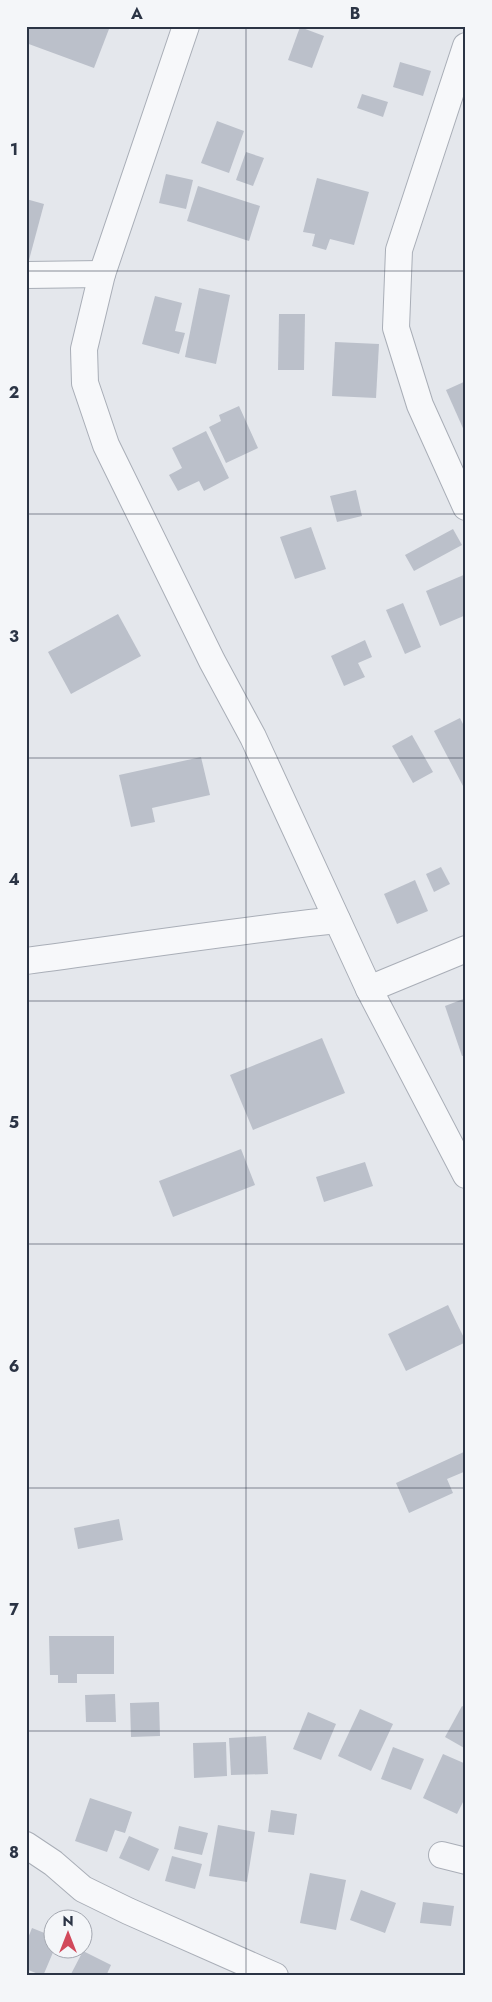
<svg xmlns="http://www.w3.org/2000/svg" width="492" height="2002" viewBox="0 0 492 2002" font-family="Jost,sans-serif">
<rect width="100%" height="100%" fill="#e4e7ec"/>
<g fill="#bbc0ca">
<path d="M29,26H101L109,29L94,68L26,43V34Z"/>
<path d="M300,27L324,36L312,68L288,60Z"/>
<path d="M400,62L431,71L423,96L393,87Z"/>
<path d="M362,94L388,102L383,117L357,108Z"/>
<path d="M217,121L244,131L229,173L201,163Z"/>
<path d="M246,152L264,158L253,186L236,180Z"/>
<path d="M166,174L193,180L186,209L159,203Z"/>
<path d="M317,178L369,192L354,245L330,239L326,250L312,246L315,234L303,232Z"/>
<path d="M198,186L260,206L249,241L187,221Z"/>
<path d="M26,199L44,204L29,260H26Z"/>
<path d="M199,288L230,295L216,364L185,357Z"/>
<path d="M155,296L182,303L175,331L185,333L179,354L142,344Z"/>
<path d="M279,314H305L304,370H278Z"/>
<path d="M335,342L379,344L376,398L332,396Z"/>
<path d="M466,381V435L446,390Z"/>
<path d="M239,406L258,448L226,463L209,427L221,421L219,415Z"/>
<path d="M206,431L229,478L204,491L199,481L178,491L169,475L182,468L172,448Z"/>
<path d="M356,490L362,516L337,522L330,496Z"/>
<path d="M311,527L326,569L295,579L280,537Z"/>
<path d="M453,529L462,545L414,571L405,555Z"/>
<path d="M466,574V615L440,626L426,591Z"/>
<path d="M403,603L421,647L405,654L386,610Z"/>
<path d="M118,614L141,656L71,694L48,652Z"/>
<path d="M365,640L372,657L358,663L365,677L344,686L331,656Z"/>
<path d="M460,718L466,730V785L463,786L434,731Z"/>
<path d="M412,735L433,772L413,783L392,746Z"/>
<path d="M201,757L210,795L152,808L155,822L131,827L119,775Z"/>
<path d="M441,867L450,884L434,892L426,874Z"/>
<path d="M415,880L428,911L397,924L384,894Z"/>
<path d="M466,998V1055L462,1056L445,1006Z"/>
<path d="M322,1038L345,1093L253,1130L230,1075Z"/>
<path d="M241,1149L255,1185L173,1217L159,1181Z"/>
<path d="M365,1162L373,1186L324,1202L316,1177Z"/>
<path d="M448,1305L466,1342L406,1371L388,1334Z"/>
<path d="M466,1451V1471L447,1479L453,1493L409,1513L396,1483Z"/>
<path d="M119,1519L123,1540L78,1549L74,1528Z"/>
<path d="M49,1636H114V1674H77V1683H58V1675H50Z"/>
<path d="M115,1694L116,1722H86L85,1695Z"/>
<path d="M159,1702L160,1736L131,1737L130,1703Z"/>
<path d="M462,1706L466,1708V1749L445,1737Z"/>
<path d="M360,1709L393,1724L371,1771L338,1756Z"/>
<path d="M308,1712L336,1724L321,1760L293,1749Z"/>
<path d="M266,1736L268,1774L231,1775L229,1738Z"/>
<path d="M226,1742L227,1776L194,1778L193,1743Z"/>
<path d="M393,1747L424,1759L411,1790L381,1779Z"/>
<path d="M443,1754L466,1764V1796L457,1814L423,1798Z"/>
<path d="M90,1798L132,1812L125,1833L115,1830L107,1852L75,1841Z"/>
<path d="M271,1810L297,1814L294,1835L268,1832Z"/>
<path d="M218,1825L255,1832L247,1882L209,1876Z"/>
<path d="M179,1826L208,1833L202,1855L174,1849Z"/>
<path d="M129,1836L159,1849L149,1871L119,1858Z"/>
<path d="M172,1856L202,1864L195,1889L165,1881Z"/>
<path d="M310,1873L346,1880L336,1930L300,1923Z"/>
<path d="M361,1890L396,1903L385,1933L350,1920Z"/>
<path d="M423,1902L454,1906L451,1926L420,1923Z"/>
<path d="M32,1928L52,1936V1950H54L43,1976L26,1969V1943Z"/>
<path d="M83,1951L111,1965L106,1976H70Z"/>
</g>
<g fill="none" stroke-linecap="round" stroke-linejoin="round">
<g stroke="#a9aeb7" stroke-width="28">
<g id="minor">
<path d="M186,26L102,274L84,349L85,383L106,445L212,661L253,737L369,989L466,1175"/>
<path d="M466,46L399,250L396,328L420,405L466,507"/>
<path d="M26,275L102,274"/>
<path d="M26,961C130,947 233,931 337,920"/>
<path d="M369,989L466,949"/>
<path d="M26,1845L53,1863L83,1889L128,1911L275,1976"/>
<path d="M442,1855L466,1861"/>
</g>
</g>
<use href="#minor" stroke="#f7f8fa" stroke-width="26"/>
</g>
<path fill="none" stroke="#2b3445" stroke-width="1" stroke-opacity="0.55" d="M246,26V1976M26,271H466M26,514H466M26,758H466M26,1001H466M26,1244H466M26,1488H466M26,1731H466"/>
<rect width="492" height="2002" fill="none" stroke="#f4f6f9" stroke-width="55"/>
<g transform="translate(68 1934)"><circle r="24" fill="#f4f6f9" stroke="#a4a8b1"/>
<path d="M0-4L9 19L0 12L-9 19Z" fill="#d1495b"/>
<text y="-8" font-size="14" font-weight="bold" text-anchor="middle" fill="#2b3445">N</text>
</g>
<rect x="28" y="28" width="436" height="1946" fill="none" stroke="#2b3445" stroke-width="2"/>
<g font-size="16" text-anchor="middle" font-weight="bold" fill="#2b3445">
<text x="137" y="19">A</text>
<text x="355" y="19">B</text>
<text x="14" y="155">1</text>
<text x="14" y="398">2</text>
<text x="14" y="642">3</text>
<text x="14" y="885">4</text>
<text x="14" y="1128">5</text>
<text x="14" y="1372">6</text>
<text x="14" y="1615">7</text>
<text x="14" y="1858">8</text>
</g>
</svg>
